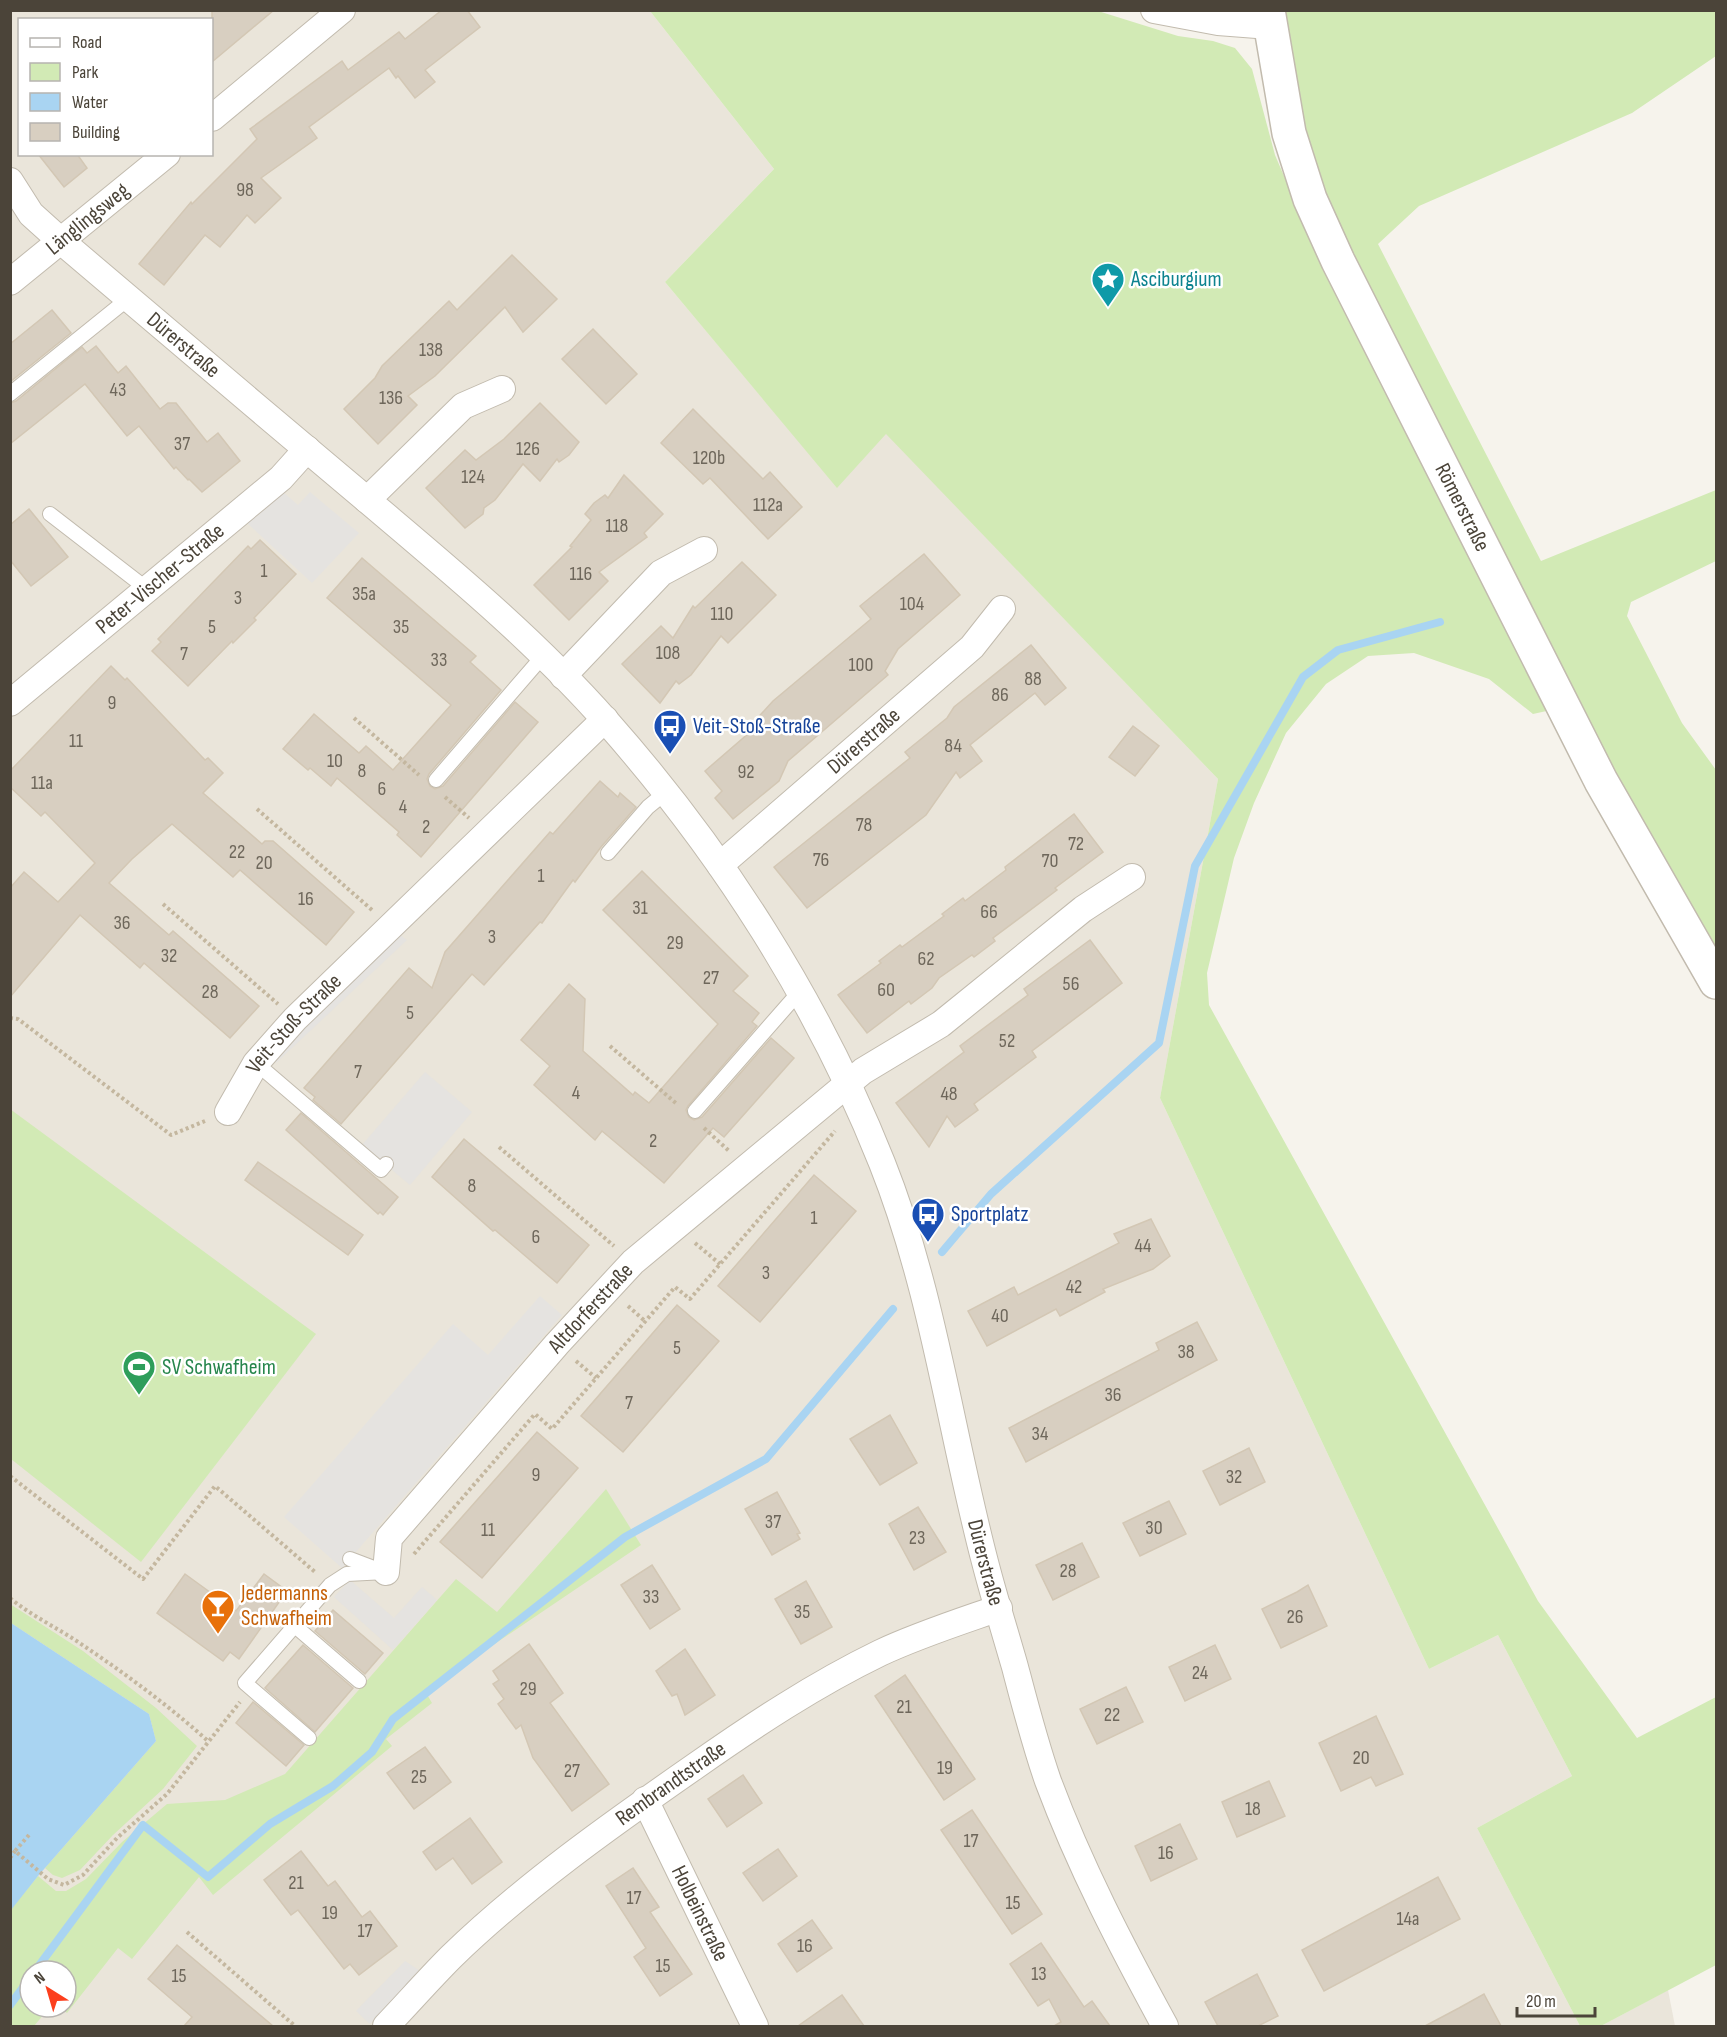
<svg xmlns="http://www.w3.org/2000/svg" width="1727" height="2037" viewBox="0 0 1727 2037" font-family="'Sofia Sans Condensed',sans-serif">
<rect width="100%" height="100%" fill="#f6f3ec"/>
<g fill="#eae5da" fill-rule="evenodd">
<path d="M11,11H650L774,169L665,282L837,487L886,433L1218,779L1160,1098L1429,1669L1498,1635L1572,1776L1477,1828L1580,2026H11ZM20,20H212V154H20ZM30,1971H66V2007H30Z"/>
<path d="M1668,1990L1675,2026H1601Z"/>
</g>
<g fill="#d2eab5">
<path d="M650,11H1098L1178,36L1213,41L1235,48L1252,69L1275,155L1326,274L1551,710L1533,714L1489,679L1414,653L1368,656L1326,684L1286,733L1254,803L1234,858L1207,973L1209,1005L1538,1601L1637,1738L1716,1697V1965L1601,2026H1580L1477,1828L1572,1776L1498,1635L1429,1669L1160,1098L1218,779L886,434L837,488L665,282L774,169Z"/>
<path d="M1281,11H1716V56L1632,113L1419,206L1378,244L1541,561L1716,490V561L1631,602L1627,616L1682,723L1716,770V961L1577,704L1324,211L1303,149Z"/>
<path d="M10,1109L316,1334L141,1562L11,1459Z"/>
<path d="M606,1489L641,1545L425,1691L432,1703L386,1739L392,1746L213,1895L199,1877L132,1959L118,1948L67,2013L59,2007H66V1971H30V2007H50L34,2026H11L10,1910L38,1876L56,1891H66L86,1879L122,1842L167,1804L225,1800L285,1774L456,1579L497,1612Z"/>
<path d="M10,1604L83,1651L156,1708L197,1746L163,1789L113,1835L80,1870L62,1878L53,1875L45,1868L156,1741L149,1714L11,1623Z"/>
</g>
<g fill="#e5e3e0">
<path d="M283,492L298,505L310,492L359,533L312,583L246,522Z"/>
<path d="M400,935L407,940L276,1063L275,1054Z"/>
<path d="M425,1072L472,1112L410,1185L362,1145Z"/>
<path d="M540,1296L562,1315L342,1568L284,1517L453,1324L488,1355Z"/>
<path d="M350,1580L394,1618L422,1587L437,1600L393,1650L334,1597Z"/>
<path d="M405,1961L420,1971L370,2024L356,2011Z"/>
</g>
<path fill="#a9d4f2" d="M11,1623L149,1714L156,1741L38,1876L11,1910Z"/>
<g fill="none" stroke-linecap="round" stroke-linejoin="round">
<g stroke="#a9d4f2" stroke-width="8">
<path d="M942,1252L991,1194L1159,1043L1195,866L1303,677L1338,650L1440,622"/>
<path d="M35,1971L143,1825L208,1877L270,1824L333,1786L372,1752L393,1719L625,1537L766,1459L893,1309"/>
<path d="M10,2005L30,1978"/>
</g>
</g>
<g fill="#d8cfc1" stroke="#d3c7b4" stroke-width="1.5">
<path d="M212,10H274L212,62Z"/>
<path d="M442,10H467L480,27L425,70L435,82L415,98L398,76L396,78L389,68L309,127L317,138L261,178L281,198L255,223L247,215L220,247L205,235L164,285L139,264L191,202L192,204L257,139L250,129L342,61L348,70L399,32L405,39Z"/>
<path d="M38,154H77L87,168L64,187Z"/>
<path d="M512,255L557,299L523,332L505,307L435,376L408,396L417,405L378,444L344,409L375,378L382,366L449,301L457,310Z"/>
<path d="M52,310L71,333L10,382V344Z"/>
<path d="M593,329L637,374L606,404L562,359Z"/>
<path d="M96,346L118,373L126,366L160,409L168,403H176L207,442L218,433L240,461L202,492L189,479L188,480L176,467L174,469L139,426L127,436L85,384L10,444V403L16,401L82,347L87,353Z"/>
<path d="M540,403L579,442L569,455L559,462L557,459L540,481L523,464L495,500L484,508L483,514L465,528L426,488L465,450L476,460L504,439Z"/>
<path d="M693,409L763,479L770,472L802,507L768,539L710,478L703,484L661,443Z"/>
<path d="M624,475L663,514L644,533L647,537L599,572L608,581L569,620L534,585L572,547L570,546L591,520L585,514L594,503L605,495L608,498Z"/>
<path d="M29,509L68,557L31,586L10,560V525Z"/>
<path d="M260,540L296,574L254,618L256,620L233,643L232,641L188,686L152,651L161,642L158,639L248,546L251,549Z"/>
<path d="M924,554L960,595L898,649L885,671L888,675L788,761L779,781L733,819L715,798L722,791L705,771L757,726L753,723L773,701L871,619L860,606Z"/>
<path d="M362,558L476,656L470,662L501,690L429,774L427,779L430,786L435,789L443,786L515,702L538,722L421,857L397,835L399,832L337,778L331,786L310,768L308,770L283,749L314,714L359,753L366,746L393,770L451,705L327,598Z"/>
<path d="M742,562L776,595L728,643L721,636L691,675L679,684L676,681L660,703L622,664L661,626L673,638L693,606L695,608Z"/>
<path d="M1031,645L1066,688L1045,705L1035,693L970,745L982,761L960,778L956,772L926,815L807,908L774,867L910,758L905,752L947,718L954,707Z"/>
<path d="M111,666L125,680L127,678L205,760L208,758L223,773L203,793L262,844L265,841H273L354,912L326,945L240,870L233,877L172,824L132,859L109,883L169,935L173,931L259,1006L230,1038L144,963L140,968L80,915L10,997V888L24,872L58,902L95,863L45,812L41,816L10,787V771Z"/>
<path d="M1133,726L1159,746L1135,776L1109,757Z"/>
<path d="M600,781L618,797L620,793L636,807L601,847L575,882L573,880L542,923L540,922L484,985L472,974L341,1124L313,1100L315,1097L304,1088L409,968L432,988L445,952L550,832L553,834Z"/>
<path d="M1074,814L1103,852L1055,888L1057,890L993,938L995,941L974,957L972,955L939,978L932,988L911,1004L909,1001L867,1033L838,995L881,963L879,961L900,945L902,947L944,916L942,914L963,898L965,901L1006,870L1005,867Z"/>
<path d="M642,871L748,976L733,991L759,1013L752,1022L757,1026L688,1106L686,1110L689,1117L694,1120L702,1117L771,1038L794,1058L724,1137L713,1128L664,1183L602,1131L595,1140L534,1085L550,1066L521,1040L569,984L585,999L583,1051L633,1095L635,1092L649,1103L718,1024L603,910Z"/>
<path d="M1090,940L1122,983L1032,1051L1036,1057L974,1104L978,1110L955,1127L947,1116L929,1147L896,1103L964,1052L960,1046L1028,995L1024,989Z"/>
<path d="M301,1113L398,1197L383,1215L380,1212L378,1214L286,1130Z"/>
<path d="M464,1139L589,1245L557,1283L495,1230L493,1231L432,1177Z"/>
<path d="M258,1162L363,1235L348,1255L245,1180Z"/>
<path d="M814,1175L856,1211L760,1322L718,1286Z"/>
<path d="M1151,1219L1170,1256L1153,1269L1103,1289L1105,1292L1060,1316L1056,1309L987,1346L968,1311L1014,1287L1018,1295L1119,1243L1114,1234Z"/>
<path d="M677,1305L719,1341L623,1452L581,1416Z"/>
<path d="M1197,1322L1217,1360L1026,1462L1009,1428L1159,1350L1156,1343Z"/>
<path d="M890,1415L917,1463L880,1485L850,1439Z"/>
<path d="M537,1432L578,1468L482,1578L440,1542Z"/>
<path d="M1249,1448L1265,1482L1220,1505L1203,1471Z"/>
<path d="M777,1492L800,1533L797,1534L800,1539L772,1555L745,1509Z"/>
<path d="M1169,1501L1186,1534L1140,1556L1123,1523Z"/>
<path d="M918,1507L946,1552L914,1570L889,1524Z"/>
<path d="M1082,1543L1099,1577L1053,1600L1036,1565Z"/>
<path d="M652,1565L680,1609L650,1629L621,1585Z"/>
<path d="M185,1574L236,1611L264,1574L287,1591L239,1659L230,1652L223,1661L157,1613Z"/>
<path d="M806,1581L832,1627L801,1644L775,1599Z"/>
<path d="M1308,1585L1327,1626L1281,1648L1262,1609L1297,1592Z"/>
<path d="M333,1610L383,1653L365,1674L315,1631Z"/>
<path d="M529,1644L563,1693L550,1703L609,1784L572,1811L533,1758L521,1725L516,1729L498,1704L504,1699L493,1684L499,1680L493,1671Z"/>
<path d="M303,1645L353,1688L315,1732L265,1688Z"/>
<path d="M1215,1645L1231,1679L1185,1701L1169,1667Z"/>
<path d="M685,1649L715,1695L685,1715L677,1694L672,1696L656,1671Z"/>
<path d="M905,1675L975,1779L944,1800L875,1696Z"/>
<path d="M1126,1687L1143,1722L1097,1744L1080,1709Z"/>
<path d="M253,1702L304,1745L286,1766L236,1723Z"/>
<path d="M1376,1716L1403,1774L1376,1786L1371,1777L1341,1791L1319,1743Z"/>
<path d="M425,1747L451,1782L414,1809L387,1773Z"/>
<path d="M743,1775L762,1803L727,1827L708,1799Z"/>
<path d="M1269,1781L1285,1816L1237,1837L1222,1802Z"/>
<path d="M972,1810L1042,1914L1012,1934L941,1830Z"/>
<path d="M470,1818L502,1862L472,1884L453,1858L436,1870L423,1852Z"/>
<path d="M1180,1824L1197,1859L1151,1881L1135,1846Z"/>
<path d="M778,1849L797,1876L763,1901L743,1873Z"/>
<path d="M301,1851L328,1886L335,1881L362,1917L370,1911L397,1946L359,1975L350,1964L344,1969L298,1910L291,1915L264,1880Z"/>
<path d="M633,1868L659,1907L650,1912L692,1974L660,1996L634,1957L646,1948L606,1886Z"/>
<path d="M1438,1877L1460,1919L1324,1991L1302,1950Z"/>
<path d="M812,1920L832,1948L797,1972L778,1944Z"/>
<path d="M1041,1943L1084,2007L1092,2001L1110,2026H1054L1061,2022L1049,1999L1038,2006L1010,1964Z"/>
<path d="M177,1945L273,2026H184L192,2017L148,1979Z"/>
<path d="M1257,1974L1278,2016L1258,2026H1218L1205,2002Z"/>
<path d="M1484,1994L1501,2026H1425L1459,2008Z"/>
<path d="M842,1995L864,2026H798Z"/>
</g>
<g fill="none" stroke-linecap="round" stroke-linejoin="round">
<g stroke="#c2bbae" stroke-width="16">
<g id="service">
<path d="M10,394L129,298"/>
<path d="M50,514L147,589"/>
<path d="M436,780L543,656"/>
<path d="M608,853L648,807L665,793"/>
<path d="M256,1063L381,1170L386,1164"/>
<path d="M695,1111L800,991"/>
<path d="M350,1559L379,1570"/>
<path d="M295,1626L359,1681"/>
<path d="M309,1738L245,1683L330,1585L347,1574L386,1572"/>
</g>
</g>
<g stroke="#c2bbae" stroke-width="28">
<g id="minor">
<path d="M1154,10L1218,22L1270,26"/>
<path d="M212,118L342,10"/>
<path id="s1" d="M10,181L31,214L61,241C161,326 260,410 360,494C445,566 533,638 607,722C722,852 818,1002 882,1163C933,1291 950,1429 985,1562C994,1597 1005,1632 1015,1667C1025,1705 1035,1744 1048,1781C1080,1867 1122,1947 1165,2026"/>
<path id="s2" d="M10,282L167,154"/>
<path d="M367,500L463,406L502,389"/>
<path d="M563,676L661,573L704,550"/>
<path id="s3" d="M10,703L281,478L307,449"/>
<path id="s4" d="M720,865L972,647L1002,609"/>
<path id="s5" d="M228,1112L256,1063L295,1019L605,719"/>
<path id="s6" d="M386,1572L389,1538L557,1344L633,1262L863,1071L941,1024L1083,909L1132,877"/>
<path id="s7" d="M645,1800L755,2026"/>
<path id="s8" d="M386,2026C408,2003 429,1979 451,1957C523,1887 612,1824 694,1767C754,1725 814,1685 880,1653C918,1635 959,1622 999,1608"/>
</g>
</g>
<g stroke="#c2bbae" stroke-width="36">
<g id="tertiary">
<path id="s9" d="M1268,10L1289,133L1310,199L1338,261L1601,781L1716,982"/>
</g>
</g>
<g stroke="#c4b79f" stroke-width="4" stroke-dasharray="3 3" stroke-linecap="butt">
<path d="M354,718L419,775"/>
<path d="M445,797L469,818"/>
<path d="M257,809L372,910"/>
<path d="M163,904L278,1004"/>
<path d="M10,1018L18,1019L171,1135L205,1121"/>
<path d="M610,1046L678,1105"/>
<path d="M704,1128L729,1151"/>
<path d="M499,1147L614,1246"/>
<path d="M695,1243L720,1264"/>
<path d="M628,1306L645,1321"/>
<path d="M576,1361L596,1378"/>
<path d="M10,1476L143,1579L215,1486L315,1572"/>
<path d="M414,1554L535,1414L552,1429L675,1287L690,1299L835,1131"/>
<path d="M10,1598C33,1617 60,1629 84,1646C127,1675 169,1706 208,1741"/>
<path d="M29,1835L15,1851L48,1879L64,1885L83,1875L117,1838L167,1794L240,1702"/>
<path d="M10,1858L15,1851"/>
<path d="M187,1932L295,2026"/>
</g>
<use href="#service" stroke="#fff" stroke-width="14"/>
<use href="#minor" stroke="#fff" stroke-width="26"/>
<use href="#tertiary" stroke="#fff" stroke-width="33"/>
</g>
<defs>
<g id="sight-pin" transform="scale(1.725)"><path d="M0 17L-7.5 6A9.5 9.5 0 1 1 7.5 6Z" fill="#0f9aa8" stroke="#fff"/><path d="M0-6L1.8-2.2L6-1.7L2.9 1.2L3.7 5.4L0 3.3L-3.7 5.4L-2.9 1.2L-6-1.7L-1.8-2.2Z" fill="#fff"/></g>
<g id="bus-pin" transform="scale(1.725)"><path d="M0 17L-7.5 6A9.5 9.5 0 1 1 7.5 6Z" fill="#1a4fb4" stroke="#fff"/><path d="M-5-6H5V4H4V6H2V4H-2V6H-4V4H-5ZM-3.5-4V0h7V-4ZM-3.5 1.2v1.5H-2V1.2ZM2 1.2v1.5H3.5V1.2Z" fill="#fff"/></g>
<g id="stadium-pin" transform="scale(1.725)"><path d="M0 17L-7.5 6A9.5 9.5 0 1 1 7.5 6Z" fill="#2e9e5b" stroke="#fff"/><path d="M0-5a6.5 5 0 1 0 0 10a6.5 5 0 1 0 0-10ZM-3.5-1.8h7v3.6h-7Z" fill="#fff"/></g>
<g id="bar-pin" transform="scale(1.725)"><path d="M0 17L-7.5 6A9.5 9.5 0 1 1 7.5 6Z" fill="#e8710a" stroke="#fff"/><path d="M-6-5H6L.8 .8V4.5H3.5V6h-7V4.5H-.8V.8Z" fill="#fff"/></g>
</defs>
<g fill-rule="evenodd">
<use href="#sight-pin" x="1108" y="279"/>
<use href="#bus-pin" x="670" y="726"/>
<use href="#bus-pin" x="928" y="1214"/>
<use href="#stadium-pin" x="139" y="1367"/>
<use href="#bar-pin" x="218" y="1606"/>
</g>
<g text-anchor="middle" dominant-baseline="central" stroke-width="5" stroke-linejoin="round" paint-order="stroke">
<g font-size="20" fill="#6e675b">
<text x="245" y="190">98</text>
<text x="431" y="350">138</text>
<text x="118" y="390">43</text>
<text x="391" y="398">136</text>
<text x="182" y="444">37</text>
<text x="528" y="449">126</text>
<text x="709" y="458">120b</text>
<text x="473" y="477">124</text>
<text x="768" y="505">112a</text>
<text x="617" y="526">118</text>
<text x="264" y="571">1</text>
<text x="581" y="574">116</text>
<text x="364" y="594">35a</text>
<text x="238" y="598">3</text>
<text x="912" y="604">104</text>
<text x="722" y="614">110</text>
<text x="212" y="627">5</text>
<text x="401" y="627">35</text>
<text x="668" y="653">108</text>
<text x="184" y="654">7</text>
<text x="439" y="660">33</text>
<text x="861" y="665">100</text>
<text x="1033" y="679">88</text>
<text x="1000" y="695">86</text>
<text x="112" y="703">9</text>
<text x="76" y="741">11</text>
<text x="953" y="746">84</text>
<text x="335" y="761">10</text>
<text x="362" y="771">8</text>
<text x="746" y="772">92</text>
<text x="42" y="783">11a</text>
<text x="382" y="789">6</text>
<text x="403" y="807">4</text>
<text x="864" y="825">78</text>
<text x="426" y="827">2</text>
<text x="1076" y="844">72</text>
<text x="237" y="852">22</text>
<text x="821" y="860">76</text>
<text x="1050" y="861">70</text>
<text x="264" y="863">20</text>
<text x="541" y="876">1</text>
<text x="306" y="899">16</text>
<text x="640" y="908">31</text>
<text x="989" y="912">66</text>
<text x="122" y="923">36</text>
<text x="492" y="937">3</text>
<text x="675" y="943">29</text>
<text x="169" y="956">32</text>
<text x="926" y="959">62</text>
<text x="711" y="978">27</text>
<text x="1071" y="984">56</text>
<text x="886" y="990">60</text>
<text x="210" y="992">28</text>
<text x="410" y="1013">5</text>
<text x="1007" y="1041">52</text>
<text x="358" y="1072">7</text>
<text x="576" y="1093">4</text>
<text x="949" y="1094">48</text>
<text x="653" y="1141">2</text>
<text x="472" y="1186">8</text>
<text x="814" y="1218">1</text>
<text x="536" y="1237">6</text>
<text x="1143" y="1246">44</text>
<text x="766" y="1273">3</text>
<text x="1074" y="1287">42</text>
<text x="1000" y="1316">40</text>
<text x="677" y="1348">5</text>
<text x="1186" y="1352">38</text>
<text x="1113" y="1395">36</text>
<text x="629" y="1403">7</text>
<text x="1040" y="1434">34</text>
<text x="536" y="1475">9</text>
<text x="1234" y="1477">32</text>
<text x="773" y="1522">37</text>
<text x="1154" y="1528">30</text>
<text x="488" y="1530">11</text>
<text x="917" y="1538">23</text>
<text x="1068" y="1571">28</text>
<text x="651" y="1597">33</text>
<text x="802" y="1612">35</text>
<text x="1295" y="1617">26</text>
<text x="1200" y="1673">24</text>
<text x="528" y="1689">29</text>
<text x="904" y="1707">21</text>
<text x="1112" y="1715">22</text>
<text x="1361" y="1758">20</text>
<text x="945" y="1768">19</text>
<text x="572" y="1771">27</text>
<text x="419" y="1777">25</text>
<text x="1253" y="1809">18</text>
<text x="971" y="1841">17</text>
<text x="1166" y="1853">16</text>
<text x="296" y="1883">21</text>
<text x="634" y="1898">17</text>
<text x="1013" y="1903">15</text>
<text x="330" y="1913">19</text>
<text x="1408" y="1919">14a</text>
<text x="365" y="1931">17</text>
<text x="805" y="1946">16</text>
<text x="663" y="1966">15</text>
<text x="1039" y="1974">13</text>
<text x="179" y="1976">15</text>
</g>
<g font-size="22" fill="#4b4439" stroke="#fff">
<text stroke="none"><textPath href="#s2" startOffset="100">Länglingsweg</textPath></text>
<text stroke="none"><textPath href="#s1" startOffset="240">Dürerstraße</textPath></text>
<text stroke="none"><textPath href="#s9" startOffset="538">Römerstraße</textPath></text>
<text stroke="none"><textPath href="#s3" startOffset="195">Peter-Vischer-Straße</textPath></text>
<text stroke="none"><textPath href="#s4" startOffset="190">Dürerstraße</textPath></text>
<text stroke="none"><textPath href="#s5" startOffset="111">Veit-Stoß-Straße</textPath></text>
<text stroke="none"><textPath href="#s6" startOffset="340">Altdorferstraße</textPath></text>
<text stroke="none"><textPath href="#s1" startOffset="1743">Dürerstraße</textPath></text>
<text stroke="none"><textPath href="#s8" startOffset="375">Rembrandtstraße</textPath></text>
<text stroke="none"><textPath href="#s7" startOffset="126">Holbeinstraße</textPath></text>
</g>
<g font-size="22" fill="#0d838f" stroke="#fff" text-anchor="start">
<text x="1131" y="279">Asciburgium</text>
</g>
<g font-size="22" fill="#164399" stroke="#fff" text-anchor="start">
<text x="693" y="726">Veit-Stoß-Straße</text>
<text x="951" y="1214">Sportplatz</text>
</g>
<g font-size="22" fill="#27864d" stroke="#fff" text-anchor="start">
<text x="162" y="1367">SV Schwafheim</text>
</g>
<g font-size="22" fill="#c56008" stroke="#fff" text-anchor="start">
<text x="241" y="1593">Jedermanns<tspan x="241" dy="25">Schwafheim</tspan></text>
</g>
</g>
<rect width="1727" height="2037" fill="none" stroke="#4b4439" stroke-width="24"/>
<rect x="18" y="18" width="195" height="138" fill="#ffffff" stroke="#b7b4b0" stroke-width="1.5"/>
<rect x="30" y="38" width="30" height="9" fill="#ffffff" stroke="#b7b4b0" stroke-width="1.5"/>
<text x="72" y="48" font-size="18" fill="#4b4439">Road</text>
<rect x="30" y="63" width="30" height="18" fill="#d2eab5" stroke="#b7b4b0" stroke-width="1.5"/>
<text x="72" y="78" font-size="18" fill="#4b4439">Park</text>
<rect x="30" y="93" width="30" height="18" fill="#a9d4f2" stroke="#b7b4b0" stroke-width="1.5"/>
<text x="72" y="108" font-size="18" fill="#4b4439">Water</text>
<rect x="30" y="123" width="30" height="18" fill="#d8cfc1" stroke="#b7b4b0" stroke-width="1.5"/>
<text x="72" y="138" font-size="18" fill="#4b4439">Building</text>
<g transform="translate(48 1989) rotate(323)"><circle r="28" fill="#ffffff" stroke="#b7b4b0" stroke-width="1.5"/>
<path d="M0-4.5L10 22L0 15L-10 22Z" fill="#fc3f1d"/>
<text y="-9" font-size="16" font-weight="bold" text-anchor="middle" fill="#4b4439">N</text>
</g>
<path d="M1517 2007v9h78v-9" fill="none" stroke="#4b4439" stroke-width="3"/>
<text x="1526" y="2007" font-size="18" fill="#4b4439" stroke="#ffffff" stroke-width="4.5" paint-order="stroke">20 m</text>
</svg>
